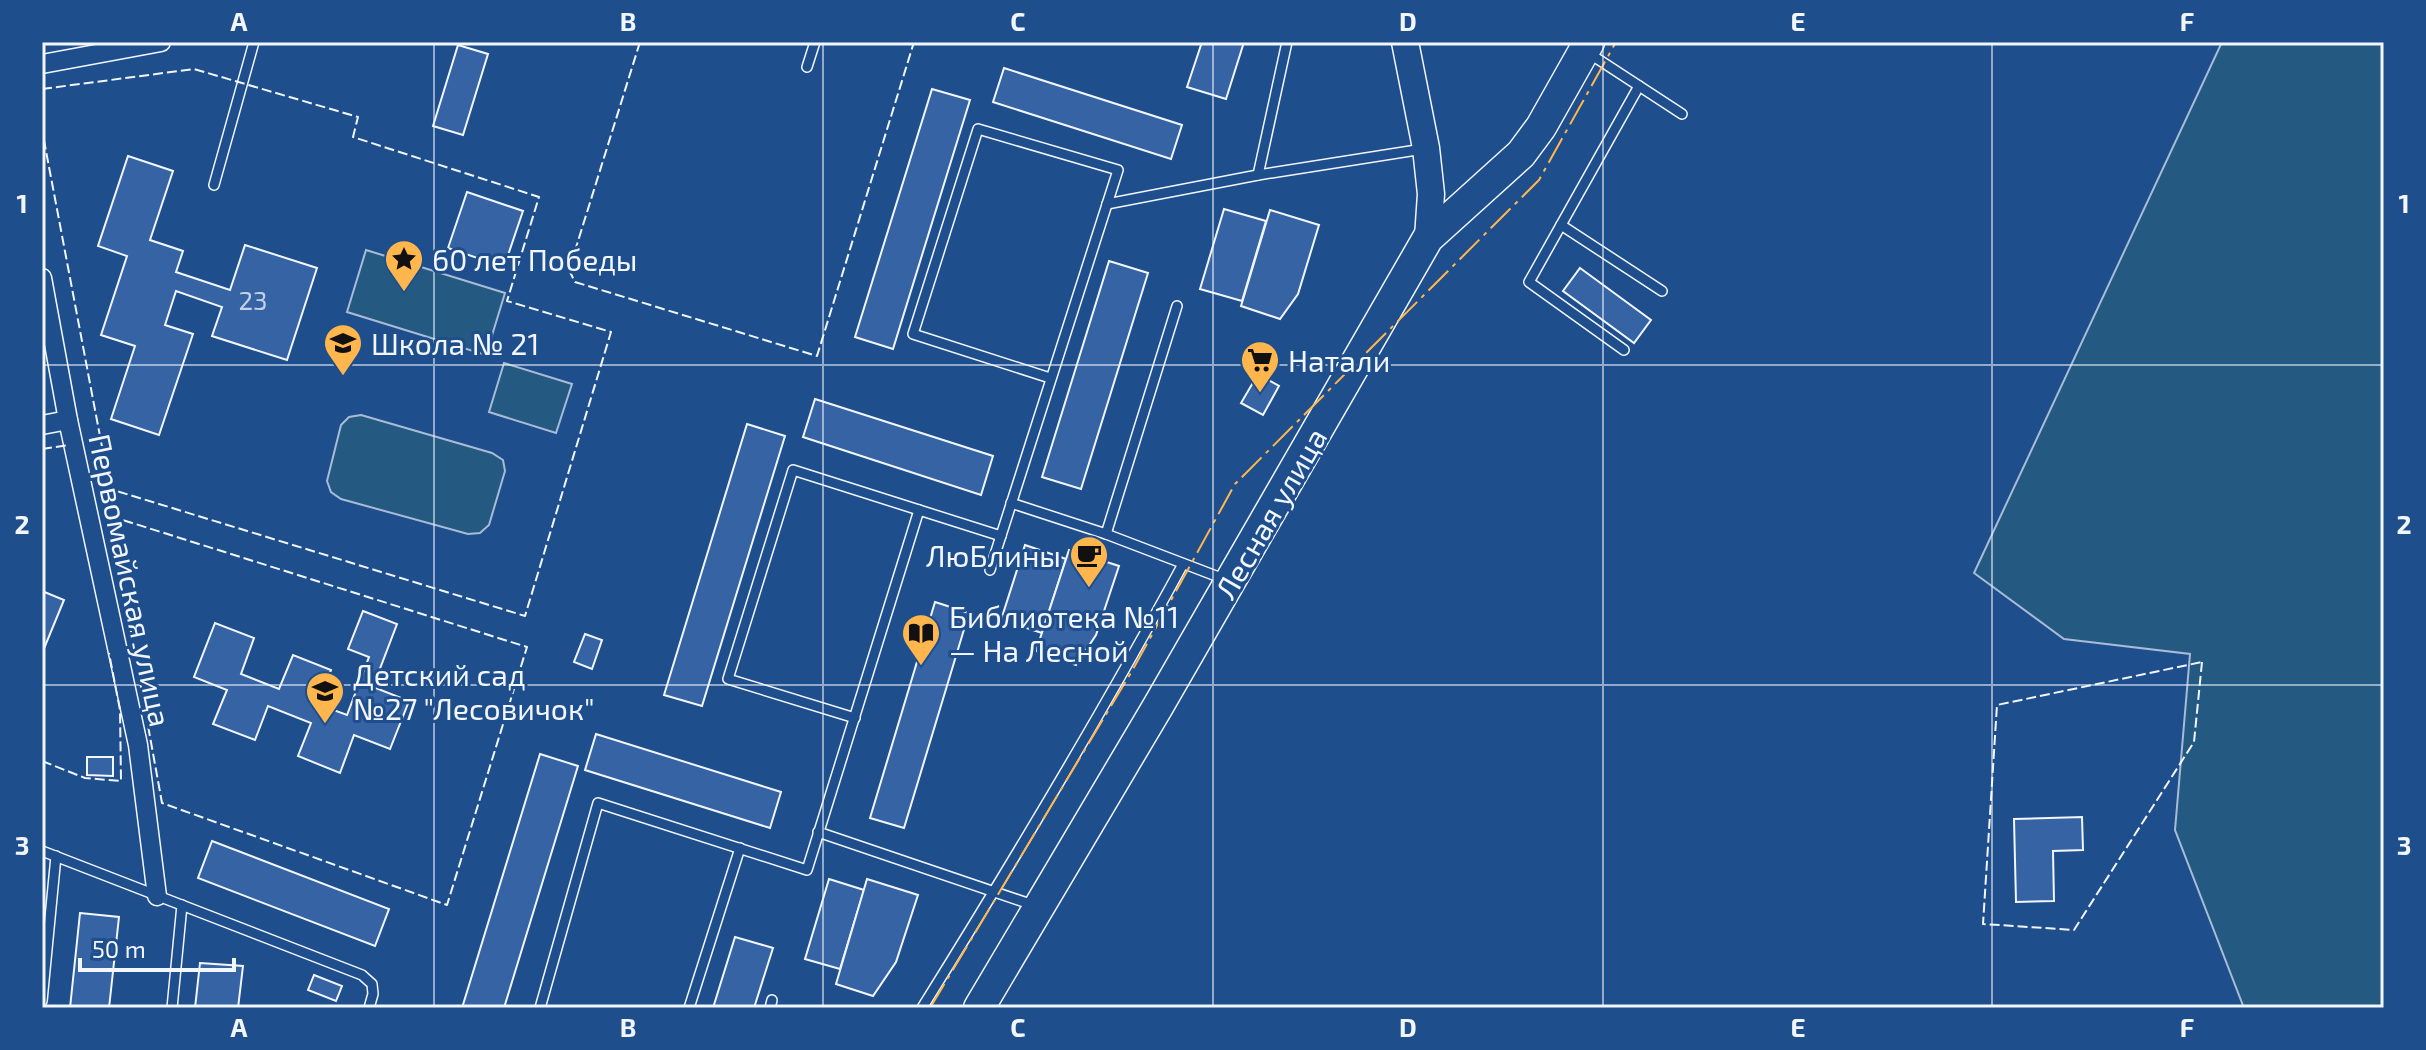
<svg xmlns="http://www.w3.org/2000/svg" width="2426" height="1050" viewBox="0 0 2426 1050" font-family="'Exo 2',sans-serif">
<rect width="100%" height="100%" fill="#1f4e8c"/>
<g fill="#245a82" stroke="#a8bbd7" stroke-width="2">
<path d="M2222,42H2384V1008H2244L2175,830L2190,654L2064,639L1974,573Z"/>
<path d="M366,250L505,293L486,355L347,312Z"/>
<path d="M504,363L572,384L556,433L489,412Z"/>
<path d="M361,415L492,453L503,460L505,471L489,525L480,533L468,534L341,499L331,492L327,481L341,425L349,417Z"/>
</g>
<g fill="#3563a3" stroke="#f2f6ff" stroke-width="2">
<path d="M1202,42H1244L1226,99L1187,87Z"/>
<path d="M458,45L488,54L463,135L433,126Z"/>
<path d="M1004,68L1182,125L1171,159L993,102Z"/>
<path d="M932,89L970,100L893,349L855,337Z"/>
<path d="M128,156L173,171L150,240L183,251L176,272L230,290L245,245L317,268L287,360L212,336L222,307L176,291L165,325L193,334L159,435L111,419L135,346L101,335L127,256L98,246Z"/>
<path d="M467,192L523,211L504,267L448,248Z"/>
<path d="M1224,209L1266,221L1242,301L1200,289Z"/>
<path d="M1270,210L1319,225L1298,294L1280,319L1241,306Z"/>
<path d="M1109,261L1148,273L1081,489L1042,477Z"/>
<path d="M1580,268L1651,320L1634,343L1563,291Z"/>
<path d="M1258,374L1279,386L1263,415L1241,403Z"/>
<path d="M815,399L993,456L981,495L803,437Z"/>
<path d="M747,424L785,436L702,706L664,695Z"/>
<path d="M1025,545L1066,559L1042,633L1001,620Z"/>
<path d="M1069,550L1119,566L1096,635L1076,665L1036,651Z"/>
<path d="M42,591L64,600L43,651L42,650Z"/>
<path d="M935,602L969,613L904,828L870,818Z"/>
<path d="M363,611L397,624L373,687L409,701L390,749L354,735L340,773L298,756L311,723L268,706L255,740L213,724L227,690L194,677L215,623L254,638L241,674L279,689L293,655L331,670L317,704L347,715L369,657L348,649Z"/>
<path d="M585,634L602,640L592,669L574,662Z"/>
<path d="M596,734L781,792L770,828L585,770Z"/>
<path d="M540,754L578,766L504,1008H462Z"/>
<path d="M87,757H113V776L87,775Z"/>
<path d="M2082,817L2083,850L2053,851L2054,901L2016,902L2014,819Z"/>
<path d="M212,841L389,909L375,946L198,878Z"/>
<path d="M829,879L864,890L840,969L805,959Z"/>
<path d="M867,879L918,895L896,962L873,996L836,984Z"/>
<path d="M80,913L119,917L109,1008H70Z"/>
<path d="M735,937L773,948L754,1008H713Z"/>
<path d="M200,963L243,966L238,1008H195Z"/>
<path d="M314,975L342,986L336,1001L308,990Z"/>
</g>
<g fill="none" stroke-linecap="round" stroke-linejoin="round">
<g stroke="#f2f6ff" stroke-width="12">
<g id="lane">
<path d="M1587,52L1682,114"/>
<path d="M807,67L815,42"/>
<path d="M1258,175L1287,42"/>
<path d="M214,185L254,42"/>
<path d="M1107,204L1258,175L1423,149"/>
<path d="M1561,225L1662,291"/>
<path d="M1624,350L1529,282L1639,86"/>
<path d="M1011,503L1106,534L1224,579"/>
<path d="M1106,534L1177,306"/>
<path d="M990,570L1118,170L978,129L913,334L1050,378"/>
<path d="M855,718L728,679L793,470L919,510"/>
<path d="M818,832L1036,906"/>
<path d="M42,851L362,975L372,984L373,994L369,1008"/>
<path d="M42,1001L56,856"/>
<path d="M172,1008L182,905"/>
<path d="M540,1008L598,803L807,870L919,510L1001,536"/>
<path d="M689,1008L740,848"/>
<path d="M770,1008L772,1000"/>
<path d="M922,1008C1013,862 1101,715 1183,564"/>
</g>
</g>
<g stroke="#f2f6ff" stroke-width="21">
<g id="street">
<path d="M42,64L161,42"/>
<path d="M42,278L68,420L138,745L157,896"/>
<path d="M42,425L68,420"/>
</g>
</g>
<g stroke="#f2f6ff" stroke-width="29">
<path id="secondary" d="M1405,42L1426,148L1431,194L1428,238"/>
</g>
<g stroke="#f2f6ff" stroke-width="33">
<path id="primary" d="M979,1008L1157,708L1428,238L1521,154L1541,127L1589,42"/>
</g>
<use href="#lane" stroke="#1f4e8c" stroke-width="9"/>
<use href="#street" stroke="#1f4e8c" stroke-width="18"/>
<use href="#secondary" stroke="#1f4e8c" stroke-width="26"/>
<use href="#primary" stroke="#1f4e8c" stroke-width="30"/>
<g stroke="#f2f6ff" stroke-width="2" stroke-dasharray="10 4" stroke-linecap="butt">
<path d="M640,42L569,270L575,282L817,356L914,42"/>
<path d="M42,89L194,69L358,117L353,137L539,197L507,301L611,332L525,616L110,489L42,130"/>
<path d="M42,449L69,445"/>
<path d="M110,516L527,647L447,905L162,803Z"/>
<path d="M2202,662L2194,742L2074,930L1983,924L1997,705Z"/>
<path d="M42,761L85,778L121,781L120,710L109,653"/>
</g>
<path stroke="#ffb74d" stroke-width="2" stroke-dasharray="28 6 4 6" stroke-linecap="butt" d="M930,1008L1132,671L1235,484L1539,180L1616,42"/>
</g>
<path fill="none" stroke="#f2f6ff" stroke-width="2" stroke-opacity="0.55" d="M434,42V1008M823,42V1008M1213,42V1008M1603,42V1008M1992,42V1008M42,365H2384M42,685H2384"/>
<defs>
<g id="sight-pin" transform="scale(2)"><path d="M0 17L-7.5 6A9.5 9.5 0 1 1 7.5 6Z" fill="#ffb74d" stroke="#1f4e8c"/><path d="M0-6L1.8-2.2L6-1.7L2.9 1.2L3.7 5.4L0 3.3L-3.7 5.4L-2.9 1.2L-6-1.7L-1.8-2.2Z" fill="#111"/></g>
<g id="school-pin" transform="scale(2)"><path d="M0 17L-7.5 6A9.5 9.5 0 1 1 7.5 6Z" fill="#ffb74d" stroke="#1f4e8c"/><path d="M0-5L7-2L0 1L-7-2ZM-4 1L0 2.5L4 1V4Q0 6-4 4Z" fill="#111"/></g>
<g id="supermarket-pin" transform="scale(2)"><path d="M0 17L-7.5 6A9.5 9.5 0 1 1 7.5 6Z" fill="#ffb74d" stroke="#1f4e8c"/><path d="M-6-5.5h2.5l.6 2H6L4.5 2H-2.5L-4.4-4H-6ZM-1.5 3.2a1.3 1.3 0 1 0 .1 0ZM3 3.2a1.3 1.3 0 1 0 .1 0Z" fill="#111"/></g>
<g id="cafe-pin" transform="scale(2)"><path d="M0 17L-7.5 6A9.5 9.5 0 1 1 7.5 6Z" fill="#ffb74d" stroke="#1f4e8c"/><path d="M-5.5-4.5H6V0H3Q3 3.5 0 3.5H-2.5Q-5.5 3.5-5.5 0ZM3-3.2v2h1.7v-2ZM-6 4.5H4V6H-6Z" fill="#111"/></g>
<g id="library-pin" transform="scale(2)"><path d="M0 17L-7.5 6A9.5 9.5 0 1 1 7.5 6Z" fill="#ffb74d" stroke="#1f4e8c"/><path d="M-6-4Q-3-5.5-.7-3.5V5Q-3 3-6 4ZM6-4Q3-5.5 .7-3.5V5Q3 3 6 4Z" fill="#111"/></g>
</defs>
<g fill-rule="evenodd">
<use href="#sight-pin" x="404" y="259"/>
<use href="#school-pin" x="343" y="343"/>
<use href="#supermarket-pin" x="1260" y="360"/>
<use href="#cafe-pin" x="1089" y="555"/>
<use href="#library-pin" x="921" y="633"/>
<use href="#school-pin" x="325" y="691"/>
</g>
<g text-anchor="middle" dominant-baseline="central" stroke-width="6" stroke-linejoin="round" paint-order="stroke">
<g font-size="26" fill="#c3d1e8">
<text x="253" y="299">23</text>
</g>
<g font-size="30" fill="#f2f6ff" stroke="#1f4e8c" text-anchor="start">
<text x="432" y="259">60 лет Победы</text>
<text x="371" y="343">Школа № 21</text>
<text x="1288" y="360">Натали</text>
<text x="1061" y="555" text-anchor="end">ЛюБлины</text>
<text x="949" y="616">Библиотека №11<tspan x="949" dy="34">— На Лесной</tspan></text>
<text x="353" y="674">Детский сад<tspan x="353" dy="34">№27 "Лесовичок"</tspan></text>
</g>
<g font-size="30" fill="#f2f6ff" stroke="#1f4e8c">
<text transform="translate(1270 513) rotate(-60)">Лесная улица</text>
<text transform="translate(131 580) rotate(78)">Первомайская улица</text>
</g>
</g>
<rect width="2426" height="1050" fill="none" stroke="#1f4e8c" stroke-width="88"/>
<path d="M80 958v12h154v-12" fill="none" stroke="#f2f6ff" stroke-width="4"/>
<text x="92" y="958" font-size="24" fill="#f2f6ff" stroke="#1f4e8c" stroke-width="6" paint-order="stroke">50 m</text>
<rect x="44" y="44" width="2338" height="962" fill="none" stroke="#f2f6ff" stroke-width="3"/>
<g font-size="26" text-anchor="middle" font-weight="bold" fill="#f2f6ff">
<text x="239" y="31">A</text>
<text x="628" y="31">B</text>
<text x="1018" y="31">C</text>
<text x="1408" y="31">D</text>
<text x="1798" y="31">E</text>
<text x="2187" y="31">F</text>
<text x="22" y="213">1</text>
<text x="2404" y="213">1</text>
<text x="22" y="534">2</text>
<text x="2404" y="534">2</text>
<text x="22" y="855">3</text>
<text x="2404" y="855">3</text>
<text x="239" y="1037">A</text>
<text x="628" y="1037">B</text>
<text x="1018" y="1037">C</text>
<text x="1408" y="1037">D</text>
<text x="1798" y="1037">E</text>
<text x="2187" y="1037">F</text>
</g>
</svg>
